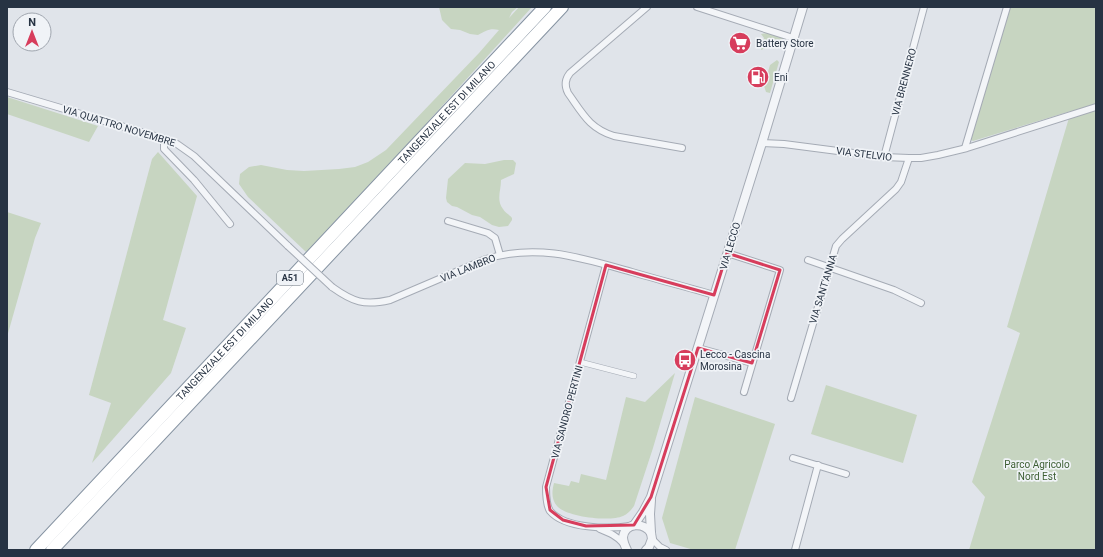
<svg xmlns="http://www.w3.org/2000/svg" width="1103" height="557" viewBox="0 0 1103 557" font-family="Roboto,sans-serif">
<rect width="100%" height="100%" fill="#e0e4ea"/>
<g fill="#c7d5c1">
<path d="M439,7H518L512,12L509,18L519,7H532L413,138L306,252L248,197L239,184L240,174L249,167L261,165L287,170L304,171L339,169L355,167L368,162L386,150L479,53L499,30C489,28 486,31 478,35L470,34L460,30L451,29L442,20Z"/>
<path d="M1008,7H1096V550H969L985,497L972,482L1020,333L1007,327L1071,111L973,141L971,140L970,136Z"/>
<path d="M768,33L782,36L784,41L783,46L775,44L761,50L764,38L761,34Z"/>
<path d="M777,60L779,62L770,93L766,92L764,86L770,65Z"/>
<path d="M7,97L98,126L89,142L7,114Z"/>
<path d="M158,152L197,196L163,320L186,328L171,373L92,463L111,403L89,395L152,159Z"/>
<path d="M504,160H513L516,163L514,174L501,180C501,191 496,200 503,209C505,213 510,215 512,218V220L508,226L499,227L492,225L480,217L472,215L457,207L452,206L447,202L446,198L448,179L465,163L485,164Z"/>
<path d="M7,212L41,223L35,238L7,337Z"/>
<path d="M675,373L653,448L634,506C631,510 628,514 623,516C610,522 566,517 557,506C551,499 552,491 554,483L569,486L571,481L579,483L581,474L606,480L626,397L645,402Z"/>
<path d="M826,385L917,415L903,463L811,434Z"/>
<path d="M695,397L775,424L735,550H694L670,543L662,518Z"/>
</g>
<g fill="none" stroke-linecap="round" stroke-linejoin="round">
<g stroke="#a5abb5" stroke-width="6">
<path id="pedestrian" d="M580,362L634,376"/>
</g>
<g stroke="#a5abb5" stroke-width="8">
<g id="minor">
<path d="M647,7L570,73C565,79 564,85 568,93C583,114 589,128 614,136L682,148"/>
<path d="M697,7L793,38"/>
<path d="M7,92L165,139L177,144L194,156L288,246"/>
<path d="M165,139L164,144V149L194,180L230,224"/>
<path d="M762,143L784,144L884,157L909,158H921L938,155L967,148L1096,107"/>
<path d="M965,148L1007,7"/>
<path d="M884,157L924,7"/>
<path d="M448,221L488,233L495,238L500,255"/>
<path d="M727,253L780,270L744,392"/>
<path d="M808,260L894,290L921,303"/>
<path d="M606,265L546,487C546,494 546,505 550,511C565,529 609,529 630,526"/>
<path d="M332,287C353,302 364,306 390,300L486,259C538,243 582,258 632,272C659,280 687,287 714,295"/>
<path d="M698,348L752,363"/>
<path d="M791,398L836,246L842,239L896,189L901,182L909,158"/>
<path d="M793,458L846,474"/>
<path d="M600,529C610,533 617,536 624,544"/>
<path d="M652,539L660,547L666,550"/>
<path d="M795,550L818,465"/>
</g>
</g>
<g stroke="#a5abb5" stroke-width="10">
<g id="tertiary">
<path d="M634,525L643,512L651,497L762,143L803,7"/>
<path d="M627,550C625,546 623,542 623,537C625,522 644,522 651,533"/>
<path d="M646,550L649,547L652,539L651,533L650,514L651,500"/>
</g>
</g>
<g stroke="#8693a2" stroke-width="14">
<g id="motorway">
<path id="s1" d="M36,550L545,7"/>
<path d="M52,550L562,7"/>
</g>
</g>
<use href="#pedestrian" stroke="#f3f5f8" stroke-width="5"/>
<use href="#minor" stroke="#f3f5f8" stroke-width="6"/>
<use href="#tertiary" stroke="#f3f5f8" stroke-width="8"/>
<use href="#motorway" stroke="#fff" stroke-width="12"/>
<g stroke="#a5abb5" stroke-width="8" stroke-linecap="butt">
<path id="minor-bridge" d="M288,246L332,287"/>
</g>
<use href="#minor-bridge" stroke="#f3f5f8" stroke-width="6"/>
</g>
<path fill="none" stroke="#d73d5c" stroke-width="3" stroke-linejoin="round" d="M727,253L780,270L752,363L698,348L651,497L634,525L586,526L563,520L550,510L546,487L606,265L714,295Z"/>
<defs>
<g id="supermarket-disc" transform="scale(1.15)"><circle r="9.5" fill="#d73d5c" stroke="#f0f3f7"/><path d="M-6-5.5h2.5l.6 2H6L4.5 2H-2.5L-4.4-4H-6ZM-1.5 3.2a1.3 1.3 0 1 0 .1 0ZM3 3.2a1.3 1.3 0 1 0 .1 0Z" fill="#fff"/></g>
<g id="fuel-disc" transform="scale(1.15)"><circle r="9.5" fill="#d73d5c" stroke="#f0f3f7"/><path d="M-5.5-6h7V0h2V4h1.3V-2.5L3-4.5l.8-.8L6-3V5H2.5V1h-1V6h-7ZM-4.2-4.7v3.2H.2V-4.7Z" fill="#fff"/></g>
<g id="bus-disc" transform="scale(1.15)"><circle r="9.5" fill="#d73d5c" stroke="#f0f3f7"/><path d="M-5-6H5V4H4V6H2V4H-2V6H-4V4H-5ZM-3.5-4V0h7V-4ZM-3.5 1.2v1.5H-2V1.2ZM2 1.2v1.5H3.5V1.2Z" fill="#fff"/></g>
</defs>
<g fill-rule="evenodd">
<use href="#supermarket-disc" x="740" y="43"/>
<use href="#fuel-disc" x="758" y="77"/>
<use href="#bus-disc" x="685" y="360"/>
</g>
<g text-anchor="middle" dominant-baseline="central" stroke-width="3.5" stroke-linejoin="round" paint-order="stroke">
<rect fill="#f0f3f7" stroke="#636d79" stroke-width="1" x="277" y="271" width="26" height="14" rx="3"/>
<g font-size="9" font-weight="bold" fill="#273343">
<text x="290" y="278">A51</text>
</g>
<g font-size="10" fill="#273343" stroke="#f0f3f7" text-anchor="start">
<text x="756" y="43">Battery Store</text>
<text x="774" y="77">Eni</text>
<text x="700" y="354">Lecco - Cascina<tspan x="700" dy="12">Morosina</tspan></text>
</g>
<g font-size="10" fill="#273343" stroke="#f0f3f7">
<text transform="translate(904 82) rotate(-75)">VIA BRENNERO</text>
<text stroke="none"><textPath href="#s1" startOffset="600">TANGENZIALE EST DI MILANO</textPath></text>
<text transform="translate(119 126) rotate(17)">VIA QUATTRO NOVEMBRE</text>
<text transform="translate(864 154) rotate(7)">VIA STELVIO</text>
<text transform="translate(730 246) rotate(-73)">VIA LECCO</text>
<text transform="translate(468 268) rotate(-22)">VIA LAMBRO</text>
<text transform="translate(823 289) rotate(-73)">VIA SANT'ANNA</text>
<text stroke="none"><textPath href="#s1" startOffset="276">TANGENZIALE EST DI MILANO</textPath></text>
<text transform="translate(567 412) rotate(-75)">VIA SANDRO PERTINI</text>
</g>
<g font-size="10" fill="#3e5f34" stroke="#f0f3f7">
<text x="1037" y="464">Parco Agricolo<tspan x="1037" dy="12">Nord Est</tspan></text>
</g>
</g>
<rect width="1103" height="557" fill="none" stroke="#273343" stroke-width="16"/>
<g transform="translate(32 32)"><circle r="19" fill="#f0f3f7" stroke="#a0a6af"/>
<path d="M0-3L7 15L0 10L-7 15Z" fill="#d73d5c"/>
<text y="-6" font-size="11" font-weight="bold" text-anchor="middle" fill="#273343">N</text>
</g>
</svg>
